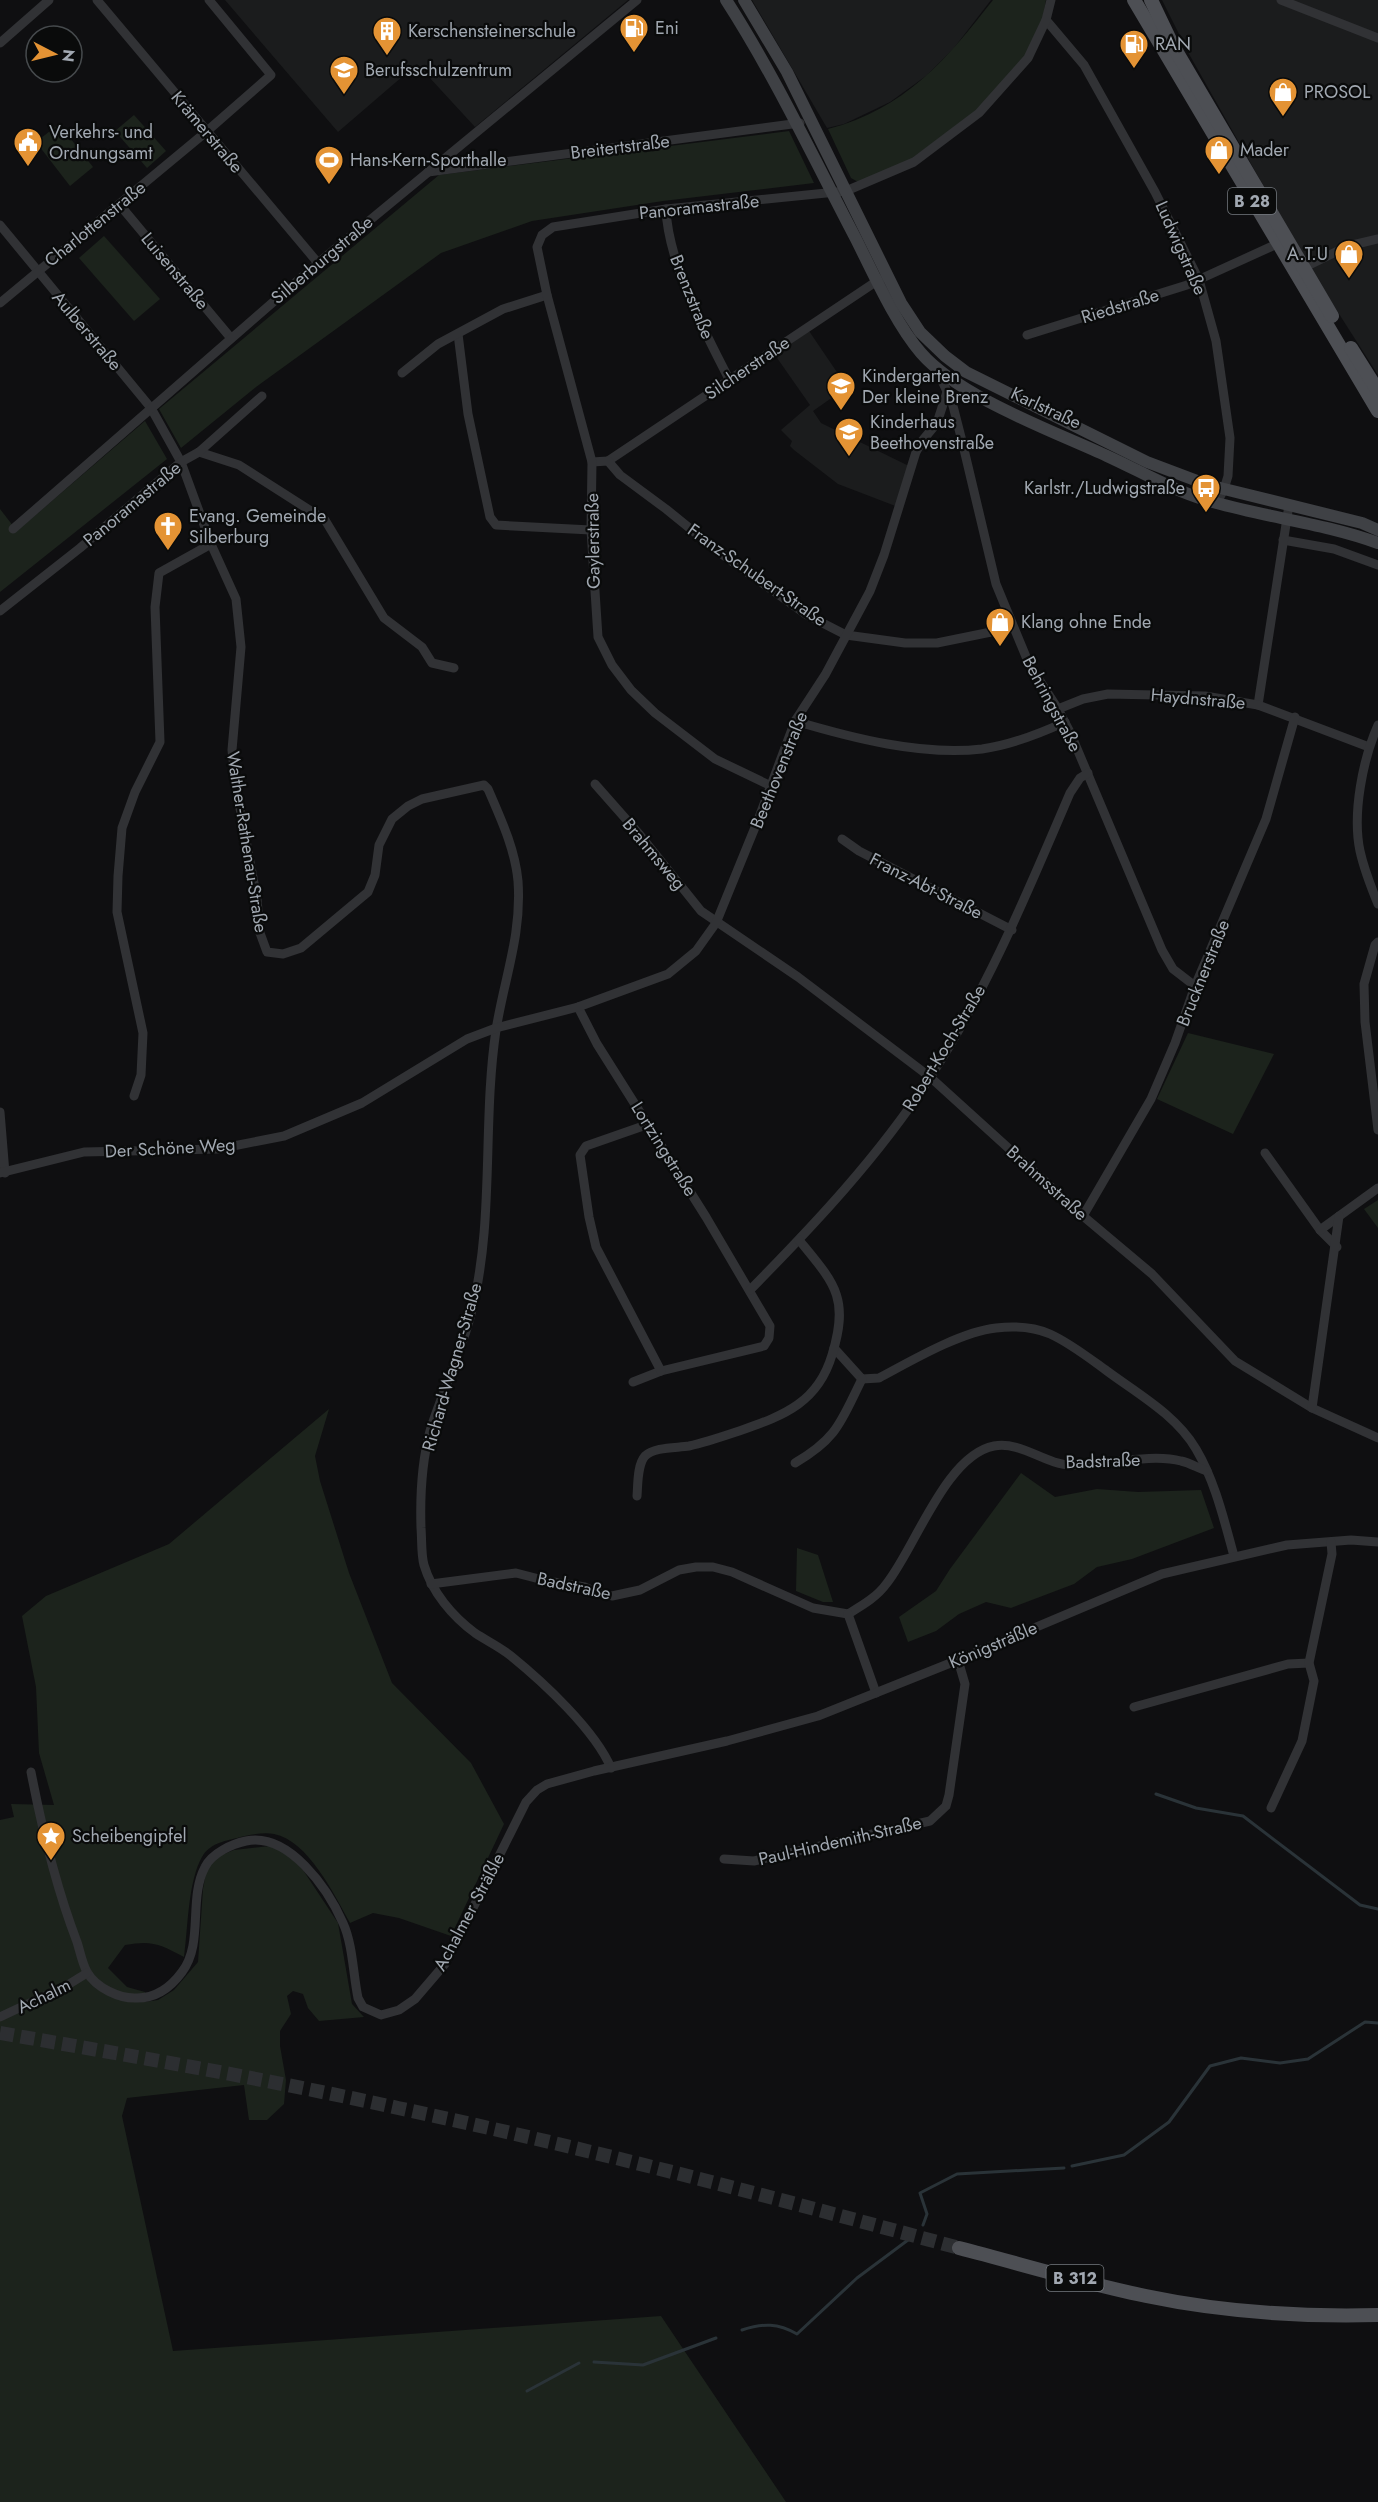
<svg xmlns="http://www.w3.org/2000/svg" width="1378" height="2502" viewBox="0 0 1378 2502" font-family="Jost,sans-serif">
<rect width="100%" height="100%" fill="#0f0f11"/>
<g fill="#1b1c1d">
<path d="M225,0H628L475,127L417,64L338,132Z"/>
<path d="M752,0H991L954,48L926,76L890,102L844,124L827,128Z"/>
<path d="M1162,0H1378V375L1311,270L1189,54Z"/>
<path d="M809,331L847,387L813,411L821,423L911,467L898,507L838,484L794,450L790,446L792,441L781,430L810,405L775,355Z"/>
</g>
<g fill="#1c231c">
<path d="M993,0H1046L1043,17L1025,56L978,110L911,159L860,183L851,178L828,129C905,109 946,60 993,0Z"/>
<path d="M134,115L166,151L147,168L115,131Z"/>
<path d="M59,124L93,167L70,186L36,142Z"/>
<path d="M789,131L814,183L663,201L532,221L441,253L256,387L181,448L159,409L439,175Z"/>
<path d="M104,236L160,299L134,321L79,258Z"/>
<path d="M145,421L167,459L0,592V509L17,531Z"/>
<path d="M1188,1033L1274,1054L1233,1134L1157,1099Z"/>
<path d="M1378,1200V1228L1364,1209Z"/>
<path d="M329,1409L315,1456L320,1481L349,1573L392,1683L471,1763L504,1824L451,1936L399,1918L373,1913L350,1923C335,1896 308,1840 274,1834C263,1832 248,1835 237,1838C224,1841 209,1844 202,1857C188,1881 188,1928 184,1957C160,1944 152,1940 125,1945L108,1968L127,1987L145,1992L144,2002L158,2000L174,1990L198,1962L203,1889L207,1868L219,1856L234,1850L270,1846L286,1853L303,1870L338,1923L352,2004L364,2017L319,2021L308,2008L303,1994L293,1991L287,1996L291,2014L280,2031V2046L286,2080L284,2104L267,2120H249L244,2085L127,2098L122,2116L173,2351L661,2316L786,2502H0V1820L14,1817L11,1804L54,1805L39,1753L36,1687L22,1616L46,1596L169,1544Z"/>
<path d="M1021,1473L1055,1497L1097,1489L1138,1492L1201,1490L1214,1528L1132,1559L1097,1567L1074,1584L1011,1608L986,1602L959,1614L936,1631L908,1642L899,1617L936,1591L950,1569Z"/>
<path d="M797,1548L818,1555L833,1602H823L796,1591Z"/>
</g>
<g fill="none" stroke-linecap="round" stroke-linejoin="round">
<g stroke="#2a3338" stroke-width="3">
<path d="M1156,1794L1196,1808L1243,1816L1360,1905L1378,1909"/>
<path d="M1072,2166L1124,2155L1169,2122L1210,2066L1241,2058L1280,2063L1308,2059L1365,2022L1378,2023"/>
<path d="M923,2225L927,2214L920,2193L957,2174L1064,2168"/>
<path d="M742,2330C763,2323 778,2323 797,2334L857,2278L908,2240"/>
<path d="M594,2362L643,2365L716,2338"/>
<path d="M527,2391L579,2363"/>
</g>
<path stroke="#2c2e31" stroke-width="14" stroke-dasharray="14 7" stroke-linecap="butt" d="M0,2033C133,2056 266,2079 398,2108C587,2148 773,2197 959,2248"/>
<g stroke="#313235" stroke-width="9">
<path d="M97,0L318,263"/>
<path d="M1281,0L1378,38"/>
<path d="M1046,20L1084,65L1155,192L1199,280L1216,341L1230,438L1228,476L1224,489L1217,503"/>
<path d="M0,43L49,0"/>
<path d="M428,172L800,123"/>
<path d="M119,204L230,337"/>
<path d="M666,209C668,262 705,333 730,381"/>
<path d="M0,225L151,408L181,462L211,544L236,599L241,647L232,750L236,787L257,899L260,933L267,952L283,954L301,948L368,892L375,875L379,845L392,819L408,806L422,799L484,785L488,789C501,819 515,849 518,881C522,935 504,979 496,1030C482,1124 495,1221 471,1314C461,1354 442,1392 430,1431C422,1461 420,1497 421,1528C422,1540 421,1554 424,1565C432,1592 452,1616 475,1633C487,1641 500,1647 511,1656C543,1682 595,1730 611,1768"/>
<path d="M1303,268L1348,246L1378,239"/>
<path d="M0,303L206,132L271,75L209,0"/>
<path d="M458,334L468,414L490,517L496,525L591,530"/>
<path d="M1027,335L1187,285L1277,244"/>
<path d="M936,368L952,402L962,441L996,584L1029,664L1058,709L1070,732L1162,950L1173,969L1195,986"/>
<path d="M402,373L438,344L503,309L547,295"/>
<path d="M199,452L239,465L325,520L384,618L422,647L432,663L454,668"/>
<path d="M608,461L880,279"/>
<path d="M592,462L608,461L620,475L666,509L719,552L807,615L846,635L905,643H937L991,632L1011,624"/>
<path d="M13,529L318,263L637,0"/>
<path d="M1283,540L1334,549L1378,565"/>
<path d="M0,611L80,548L181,462L199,452L262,396"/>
<path d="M1258,705L1289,505"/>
<path d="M1058,709L1083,699L1108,694L1205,696L1258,705L1369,747"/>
<path d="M795,721C852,738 922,756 982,749C1010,745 1039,734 1065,722"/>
<path d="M1378,725C1363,759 1352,813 1360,851C1364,869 1371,887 1378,904"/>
<path d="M595,784L640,835L701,911L798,977L930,1077L1083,1216L1152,1274L1235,1361L1312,1408L1378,1438"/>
<path d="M769,785L715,759L655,713L631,690L612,665L598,637L591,530L592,462L547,295L537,247L542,235L553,227L666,209L846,191L914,162L979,113L1028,58L1046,20L1051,0"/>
<path d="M842,839L859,851L1012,930"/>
<path d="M1378,942L1375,945L1364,984L1365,1022L1378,1130"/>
<path d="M578,1007L597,1044L706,1217L770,1326L769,1338L764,1346L661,1371L633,1382"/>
<path d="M134,1096L141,1075L143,1033L117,912L118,876L122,828L135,792L160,742L155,607L159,573L211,544"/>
<path d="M0,1112L5,1173"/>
<path d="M649,1124L586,1146L580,1155L589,1217L596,1247L661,1371"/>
<path d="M1265,1153L1320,1230L1337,1247"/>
<path d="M0,1173L84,1152L218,1149L284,1136L362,1103L467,1039L496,1028L578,1007L668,974L696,951L716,923L758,820L795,721L825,675L870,591L884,555L916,452L922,441L937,423L947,392"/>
<path d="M1083,1216L1151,1099L1175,1043L1195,986L1266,819L1295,717"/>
<path d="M1320,1230L1378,1188"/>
<path d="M750,1290C815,1224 878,1157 929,1079C988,989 1028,891 1070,793L1080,778L1088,773"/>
<path d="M834,1348L862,1379L879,1378C911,1361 960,1332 996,1328C1013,1326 1034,1327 1050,1334C1070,1343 1089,1358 1107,1371C1138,1394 1176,1415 1196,1449C1215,1481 1224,1520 1234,1556"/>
<path d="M1312,1408L1339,1216"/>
<path d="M795,1463C838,1438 841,1421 862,1379"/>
<path d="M637,1496C638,1485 637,1465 645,1456C654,1447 676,1448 689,1446C707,1442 724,1436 742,1430C785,1415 818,1402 832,1355C850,1297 834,1283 799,1240"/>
<path d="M431,1584L516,1573L547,1581L585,1587L596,1592L612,1596L640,1590L679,1570L696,1567H713L732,1572L813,1608L848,1614C863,1605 877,1597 887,1583C915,1548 946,1455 994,1446C1022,1441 1045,1465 1072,1465C1104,1465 1152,1453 1181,1461C1190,1463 1198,1468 1207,1471"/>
<path d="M848,1614L876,1693"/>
<path d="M1134,1707L1288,1664L1309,1663"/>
<path d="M31,1772C42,1829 56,1887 77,1942C80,1951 82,1963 87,1972C96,1988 120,1999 137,1998C156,1998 171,1987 182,1972C204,1943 188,1899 205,1867C212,1853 232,1844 246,1841C289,1832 328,1889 343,1923C353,1945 353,1974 358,1998L363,2007L381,2015L399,2010L415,1999L445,1964L526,1802L537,1790L547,1784L594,1771L727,1741L818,1716L958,1660L1162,1574L1287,1545L1351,1540L1378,1542"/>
<path d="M1271,1808L1302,1741L1314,1681L1309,1663L1332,1554L1331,1542"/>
<path d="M724,1859L754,1861L930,1821L946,1806L949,1795L965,1684L958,1660"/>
<path d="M0,2017L66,1986L87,1973"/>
</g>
<g stroke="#3f4145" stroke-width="12">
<path d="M726,0C775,76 814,159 856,239C874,275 896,324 921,353C959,397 1053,431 1107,456C1140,471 1172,490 1206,500C1263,517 1323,523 1378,543"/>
<path d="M744,0L787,72L901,303L920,332L945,356L966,372L1147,462L1208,485L1362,523L1378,530"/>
</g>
<g stroke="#4d4f54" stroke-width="14">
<path d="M1134,0L1378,411"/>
<path d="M1151,0L1172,44L1332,316"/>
<path d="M1351,348L1378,391"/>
<path d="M959,2248C1021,2264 1083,2283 1146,2296C1222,2312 1300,2317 1378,2315"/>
</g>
</g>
<defs>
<g id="fuel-pin" transform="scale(1.5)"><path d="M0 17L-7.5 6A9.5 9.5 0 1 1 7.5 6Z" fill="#e49334" stroke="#0a0b0b"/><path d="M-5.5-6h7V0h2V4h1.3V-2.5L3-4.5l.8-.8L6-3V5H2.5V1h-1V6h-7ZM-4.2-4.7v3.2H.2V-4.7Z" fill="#fff"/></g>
<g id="building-pin" transform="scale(1.5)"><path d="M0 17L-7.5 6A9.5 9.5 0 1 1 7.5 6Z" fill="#e49334" stroke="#0a0b0b"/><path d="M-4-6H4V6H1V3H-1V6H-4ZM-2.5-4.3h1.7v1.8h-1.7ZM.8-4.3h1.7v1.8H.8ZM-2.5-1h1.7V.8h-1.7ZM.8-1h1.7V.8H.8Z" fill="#fff"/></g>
<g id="school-pin" transform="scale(1.5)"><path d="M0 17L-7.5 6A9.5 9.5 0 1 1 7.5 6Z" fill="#e49334" stroke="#0a0b0b"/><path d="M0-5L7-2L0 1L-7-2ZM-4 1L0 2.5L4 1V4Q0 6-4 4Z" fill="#fff"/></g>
<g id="shop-pin" transform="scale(1.5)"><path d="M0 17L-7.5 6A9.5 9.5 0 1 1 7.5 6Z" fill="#e49334" stroke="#0a0b0b"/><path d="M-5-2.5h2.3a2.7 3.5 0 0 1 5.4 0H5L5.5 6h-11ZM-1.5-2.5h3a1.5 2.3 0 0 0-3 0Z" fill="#fff"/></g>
<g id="civic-pin" transform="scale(1.5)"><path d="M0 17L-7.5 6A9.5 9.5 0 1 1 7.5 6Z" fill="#e49334" stroke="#0a0b0b"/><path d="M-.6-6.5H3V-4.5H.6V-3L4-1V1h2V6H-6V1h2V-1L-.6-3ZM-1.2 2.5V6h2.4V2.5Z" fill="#fff"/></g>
<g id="stadium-pin" transform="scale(1.5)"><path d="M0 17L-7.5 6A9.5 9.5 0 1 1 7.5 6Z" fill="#e49334" stroke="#0a0b0b"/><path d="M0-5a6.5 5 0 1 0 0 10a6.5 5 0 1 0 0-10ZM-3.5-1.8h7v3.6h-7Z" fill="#fff"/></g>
<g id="bus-pin" transform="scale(1.5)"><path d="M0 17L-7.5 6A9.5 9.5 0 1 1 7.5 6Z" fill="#e49334" stroke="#0a0b0b"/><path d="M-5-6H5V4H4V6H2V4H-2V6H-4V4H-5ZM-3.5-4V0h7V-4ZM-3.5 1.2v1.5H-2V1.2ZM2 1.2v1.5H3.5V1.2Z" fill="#fff"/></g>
<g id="church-pin" transform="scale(1.5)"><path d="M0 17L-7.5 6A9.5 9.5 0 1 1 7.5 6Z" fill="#e49334" stroke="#0a0b0b"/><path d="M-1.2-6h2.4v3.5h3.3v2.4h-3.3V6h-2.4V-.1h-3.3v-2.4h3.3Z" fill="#fff"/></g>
<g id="sight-pin" transform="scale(1.5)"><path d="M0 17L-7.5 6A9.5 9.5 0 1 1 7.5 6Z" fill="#e49334" stroke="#0a0b0b"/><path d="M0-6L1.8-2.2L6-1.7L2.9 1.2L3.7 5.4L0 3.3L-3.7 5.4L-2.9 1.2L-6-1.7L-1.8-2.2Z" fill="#fff"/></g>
</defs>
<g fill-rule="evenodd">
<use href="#fuel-pin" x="634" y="28"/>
<use href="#building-pin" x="387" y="31"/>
<use href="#fuel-pin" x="1134" y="44"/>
<use href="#school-pin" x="344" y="70"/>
<use href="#shop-pin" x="1283" y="92"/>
<use href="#civic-pin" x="28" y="142"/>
<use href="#shop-pin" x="1219" y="150"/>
<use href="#stadium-pin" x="329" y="160"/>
<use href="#shop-pin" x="1349" y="254"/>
<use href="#school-pin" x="841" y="386"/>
<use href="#school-pin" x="849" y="432"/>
<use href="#bus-pin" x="1206" y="488"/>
<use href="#church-pin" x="168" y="526"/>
<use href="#shop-pin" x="1000" y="622"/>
<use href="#sight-pin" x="51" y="1836"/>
</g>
<g text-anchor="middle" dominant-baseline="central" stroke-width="4.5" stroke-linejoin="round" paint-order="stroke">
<g fill="#0a0b0b" stroke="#74797f" stroke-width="1.5">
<rect x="1228" y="188" width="48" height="26" rx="4.5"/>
<rect x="1046.5" y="2265" width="57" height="26" rx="4.5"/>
</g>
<g font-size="16" font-weight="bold" fill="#a1a8b1">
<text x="1252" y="201">B 28</text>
<text x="1075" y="2278">B 312</text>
</g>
<g font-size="18" fill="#a1a8b1" stroke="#0a0b0b" text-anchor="start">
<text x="655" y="28">Eni</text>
<text x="408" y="31">Kerschensteinerschule</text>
<text x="1155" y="44">RAN</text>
<text x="365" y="70">Berufsschulzentrum</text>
<text x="1304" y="92">PROSOL</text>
<text x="49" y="132">Verkehrs- und<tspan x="49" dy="21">Ordnungsamt</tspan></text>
<text x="1240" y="150">Mader</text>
<text x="350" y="160">Hans-Kern-Sporthalle</text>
<text x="1328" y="254" text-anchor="end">A.T.U</text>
<text x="862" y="376">Kindergarten<tspan x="862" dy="21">Der kleine Brenz</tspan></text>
<text x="870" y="422">Kinderhaus<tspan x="870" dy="21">Beethovenstraße</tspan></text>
<text x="1185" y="488" text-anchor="end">Karlstr./Ludwigstraße</text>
<text x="189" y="516">Evang. Gemeinde<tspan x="189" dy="21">Silberburg</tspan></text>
<text x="1021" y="622">Klang ohne Ende</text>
<text x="72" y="1836">Scheibengipfel</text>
</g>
<g font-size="18" fill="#a1a8b1" stroke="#0a0b0b">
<text transform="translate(207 132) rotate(50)">Krämerstraße</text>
<text transform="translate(620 147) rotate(-7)">Breitertstraße</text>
<text transform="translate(699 207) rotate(-6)">Panoramastraße</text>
<text transform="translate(95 224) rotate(-39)">Charlottenstraße</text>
<text transform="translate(1181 248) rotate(66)">Ludwigstraße</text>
<text transform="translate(322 260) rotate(-40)">Silberburgstraße</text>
<text transform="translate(175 271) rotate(50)">Luisenstraße</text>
<text transform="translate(692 297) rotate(68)">Brenzstraße</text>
<text transform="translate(1120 306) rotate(-17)">Riedstraße</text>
<text transform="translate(87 331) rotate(50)">Aulberstraße</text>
<text transform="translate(747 368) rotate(-34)">Silcherstraße</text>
<text transform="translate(1046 408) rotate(25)">Karlstraße</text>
<text transform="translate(132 504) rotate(-40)">Panoramastraße</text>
<text transform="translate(593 541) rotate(-91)">Gaylerstraße</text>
<text transform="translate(757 575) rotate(35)">Franz-Schubert-Straße</text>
<text transform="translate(1198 699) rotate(5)">Haydnstraße</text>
<text transform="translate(1052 704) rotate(62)">Behringstraße</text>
<text transform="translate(779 770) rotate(-68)">Beethovenstraße</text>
<text transform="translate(247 842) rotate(81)">Walther-Rathenau-Straße</text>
<text transform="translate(654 854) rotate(50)">Brahmsweg</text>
<text transform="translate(926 886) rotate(27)">Franz-Abt-Straße</text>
<text transform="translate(1203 973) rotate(-68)">Brucknerstraße</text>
<text transform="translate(944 1048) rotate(-59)">Robert-Koch-Straße</text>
<text transform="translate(170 1148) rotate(-3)">Der Schöne Weg</text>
<text transform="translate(664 1149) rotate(58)">Lortzingstraße</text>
<text transform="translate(1047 1183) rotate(42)">Brahmsstraße</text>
<text transform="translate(452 1367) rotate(-74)">Richard-Wagner-Straße</text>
<text transform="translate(1103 1461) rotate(-2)">Badstraße</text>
<text transform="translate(574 1586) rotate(12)">Badstraße</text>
<text transform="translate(993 1645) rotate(-23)">Königsträßle</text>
<text transform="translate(840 1841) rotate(-13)">Paul-Hindemith-Straße</text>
<text transform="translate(469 1912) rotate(-62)">Achalmer Sträßle</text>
<text transform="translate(44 1996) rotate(-26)">Achalm</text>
</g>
</g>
<g transform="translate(54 54) rotate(97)"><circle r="28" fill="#0a0b0b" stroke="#464a4d" stroke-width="1.5"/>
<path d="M0-4.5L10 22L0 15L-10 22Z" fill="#e49334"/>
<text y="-9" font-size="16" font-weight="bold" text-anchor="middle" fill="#a1a8b1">N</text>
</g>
</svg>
